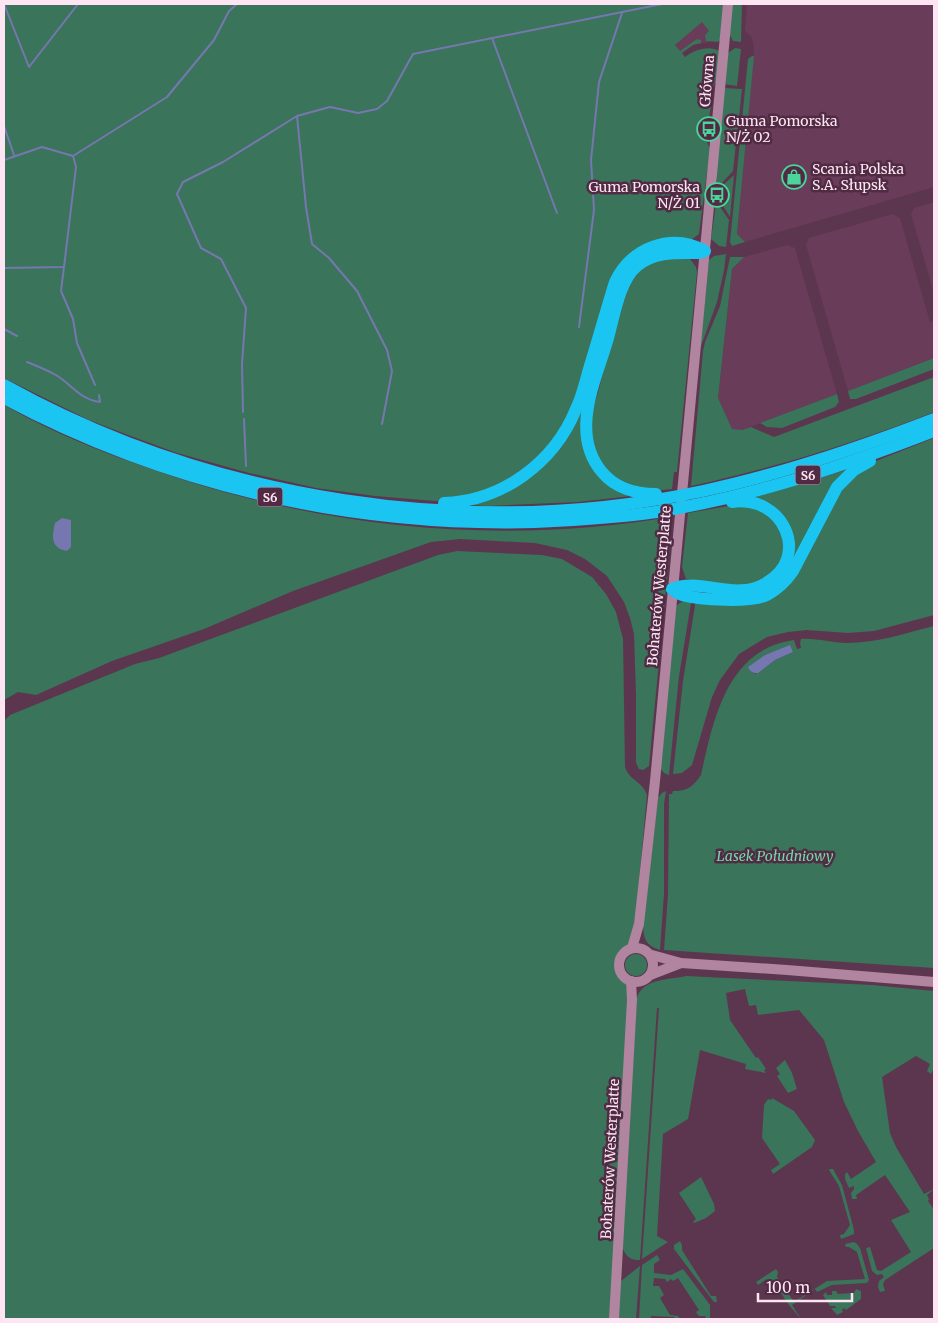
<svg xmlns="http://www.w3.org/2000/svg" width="938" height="1323" viewBox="0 0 938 1323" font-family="Merriweather,serif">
<rect width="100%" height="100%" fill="#5c364e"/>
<g fill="#693c59">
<path d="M747,4H934V187L745,242L737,235L754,49L752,38L745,30Z"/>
<path d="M702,21L709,31V42L693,45L681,53L675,45Z"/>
<path d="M934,202V293L911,214L914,208Z"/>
<path d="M893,214L900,218L927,312L930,322L934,321V358L848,391L806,245L809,238Z"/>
<path d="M787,245L795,248L837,394L742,430H732L718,398L732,269L744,257Z"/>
</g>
<g fill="#3a745a" fill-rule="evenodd">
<path d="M4,4H725L721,40L717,42L706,41L705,35L709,31L702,22L675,45L680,51L697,39L701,40V43L693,45L682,53L685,57C694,50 709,45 719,51L718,83H714L708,126L705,125V131L707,132L706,140L710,149L699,234L691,240L649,244L572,411L545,452L499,486L451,500L435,501L375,496L316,488L249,473L177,453L128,435L89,420L4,378Z"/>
<path d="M731,4H742L741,42L733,41L729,33Z"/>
<path d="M735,48L741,49L737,86L724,84L728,53Z"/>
<path d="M752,56H754L737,234L745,242L732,246L730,242L748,59Z"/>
<path d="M724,88L742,89L733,171L720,185H717L716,169Z"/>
<path d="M734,175L730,217L720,201V188Z"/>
<path d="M716,204H718L729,220L726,247L719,246L711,239Z"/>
<path d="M683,248L696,250C688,252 680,250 672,250C651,250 634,261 623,279L588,397L582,432L584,447L591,463L598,473L608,483L631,496L578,502L488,506L468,505C492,497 516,488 536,472C572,441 583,402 596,359C603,335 610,310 617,286C632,255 649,248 683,248Z"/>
<path d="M726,254L724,270L717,302L700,349L709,260L714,256Z"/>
<path d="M730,257H744L732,269L718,398L732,429L742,430L751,427L774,437L934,377V412C855,443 774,468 691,486L703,351L705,342L720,306Z"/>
<path d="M661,259H690L696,267L697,272L677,472H674L672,489L652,491L635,488L615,479L595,453L590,421L627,286L642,267Z"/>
<path d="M934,358V369L856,399H850L848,391Z"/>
<path d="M837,394L839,402L835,407L782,428L767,427L760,423Z"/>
<path d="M4,405C53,433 106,454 160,472C322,528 500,546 670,517L669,535H671L649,766L643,770L639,769L636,763V695L634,634L630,618L624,602L607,576L585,559L567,550L535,543L460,539L431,542L293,591L204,629L112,661L36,695L18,692L4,700Z"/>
<path d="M934,438V615L874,631L848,633L807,630L788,632L767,637L739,654L720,680L712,697L692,765L682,773L673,774L683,681L696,599L769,598L845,484L876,461Z"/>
<path d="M852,468L781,581L770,586L791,541L751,498L800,484Z"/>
<path d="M740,504L767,512L783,534L784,552L776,570L748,587L686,579L682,567L688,513Z"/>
<path d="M457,551L542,555L562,559L592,577L606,594L616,612L623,639L625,767C629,780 643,782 647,795L635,926L628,945L618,953L614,962L616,973L626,984L629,1001L610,1319H4V721L10,715L135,664L159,658L438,555Z"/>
<path d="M684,600H692L691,603L679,676L669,775L664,773L660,768L676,606Z"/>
<path d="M934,626V968L664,950L668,894L669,794H672L673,791C686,792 694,786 701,775C713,720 727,649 794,640L797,649L801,648L800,643L801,639C816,638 832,643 847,643C877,643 906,633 934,626ZM790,646L793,652L775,660L756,674L751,672L765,655Z"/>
<path d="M666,791L664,804V894L660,950C645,945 644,939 643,925L658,798L662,793Z"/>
<circle cx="636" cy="965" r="11"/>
<path d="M686,976L872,985L934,991V1067L931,1074L927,1071L930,1064L916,1056L882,1077L890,1133L896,1147L924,1194L934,1189L927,1195L929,1199L928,1201L934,1210V1248L885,1280L883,1284L885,1291L880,1292L878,1287L879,1281L884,1277L882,1274L877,1275L872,1271L866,1248L870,1247L877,1270L881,1271L911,1252L891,1220L910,1212L885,1175L856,1195L857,1199H852L851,1193L854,1189V1186L849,1188C847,1183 842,1176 847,1172L851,1179L876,1162L858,1131L844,1102L824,1040L799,1010L758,1015L756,1005L749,1006L745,989L726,993L730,1020L756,1058L758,1057L766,1069L764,1070L766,1073L745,1069L746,1064L700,1050L688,1119L663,1134L657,1236L668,1242L642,1259L659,1008H657L640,1260C630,1261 624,1255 622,1245L637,997C645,978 669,980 686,976Z"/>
<path d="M785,1060L792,1073L797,1089L788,1093L777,1076L780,1074L776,1068Z"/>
<path d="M772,1098L794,1111L815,1140L812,1147L773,1174L771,1170L780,1164L762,1138L764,1105L768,1099L771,1100Z"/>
<path d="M830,1169H833L842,1185L854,1230V1234L841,1239L840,1235L844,1234L850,1225L839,1186L829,1170Z"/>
<path d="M701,1177L714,1204L715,1211L706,1218L694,1223L693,1222L696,1219L679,1193Z"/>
<path d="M680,1241L682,1245V1250L711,1296H716L717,1302H714L674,1249V1245Z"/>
<path d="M854,1242L857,1244L860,1248L869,1280L867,1283L832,1285L817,1292L815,1289L792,1305L801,1319L789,1305L772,1280L767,1279L758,1285L756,1282L776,1269L778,1272L777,1277L794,1302L827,1281L865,1279L857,1252L849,1247H846L845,1244Z"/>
<path d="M657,1255L660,1260L654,1264V1273L671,1275L683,1269L710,1305V1319H706L705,1316H699L696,1312L699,1310L678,1278L673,1281L671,1279L667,1282L665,1279L654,1278L653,1286H659L664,1295L660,1298L670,1315L678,1316L680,1319H674V1317L651,1316V1319H639L642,1265Z"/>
<path d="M640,1266L636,1319H617L621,1281Z"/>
<path d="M856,1289L861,1291V1299L846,1310L844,1308L842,1310L843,1312L837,1315L831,1308H836L835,1306H830L823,1295L826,1292L827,1295H832V1291H836L838,1294L854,1293Z"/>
</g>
<g fill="#7677b0">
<path d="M62,518L71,520V547L67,551C50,548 52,536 55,523Z"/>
<path d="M790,645L793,652L775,660L758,673C753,674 750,671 748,667L765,655Z"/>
</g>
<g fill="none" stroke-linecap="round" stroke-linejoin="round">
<g stroke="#7677b0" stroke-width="2">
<path d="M4,4L29,67L78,4"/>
<path d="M492,38L557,213"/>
<path d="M4,126L14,155"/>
<path d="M4,160L42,147L73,156L167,97L214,40L229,11L237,4"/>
<path d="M64,267L61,291L73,319L77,343L95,385"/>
<path d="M4,268L64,267L76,167L73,156"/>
<path d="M579,327L594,210L591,160L599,82L622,13"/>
<path d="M4,329L17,336"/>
<path d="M27,362C37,366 47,370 56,375C72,385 81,400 100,402L99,395"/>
<path d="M243,412L242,364L246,308L221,259L201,248L177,194L183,182L223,162L297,116"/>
<path d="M244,419L246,466"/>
<path d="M382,424L392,371L387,350L357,291L329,258L312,244L306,207L297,116L330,107L358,113L377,109L387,101L413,54L662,4"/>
</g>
<g stroke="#b1849f" stroke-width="10">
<circle cx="636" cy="965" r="17"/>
<path d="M632,948L639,924L655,781L728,4"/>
<path d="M652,955L681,963L787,970L934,982"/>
<path d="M650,975L681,963"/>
<path d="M614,1319L632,1000L631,981"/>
</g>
<g stroke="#1bc5f1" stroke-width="12">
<path d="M4,385C213,501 469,541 703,491C782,474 859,448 934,419"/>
<path d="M4,398C167,485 350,527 535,522C576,520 616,518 656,512C751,497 844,466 934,431"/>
<path d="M656,494C636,494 615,488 602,472C569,433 596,380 608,338C614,317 619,281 637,266C655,251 677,253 699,253L703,252"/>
<path d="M444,503C502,501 554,463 576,409C582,397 585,383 589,369C598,340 606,311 615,282C631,248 671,232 705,251"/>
<path d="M672,589C675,591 678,594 682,595C700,600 751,603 767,595C778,589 786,581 793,571L837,487L854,470L870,461"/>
<path d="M672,589C701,577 735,602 766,583C812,557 783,494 732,502"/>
</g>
</g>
<defs>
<g id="bus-ring" transform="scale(1.25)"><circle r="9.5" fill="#502b43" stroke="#4bd49b" stroke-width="1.5"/><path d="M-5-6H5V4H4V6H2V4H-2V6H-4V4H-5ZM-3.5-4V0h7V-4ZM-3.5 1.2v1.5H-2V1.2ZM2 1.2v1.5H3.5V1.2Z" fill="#4bd49b"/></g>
<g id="shop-ring" transform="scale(1.25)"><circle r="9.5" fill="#502b43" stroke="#4bd49b" stroke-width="1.5"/><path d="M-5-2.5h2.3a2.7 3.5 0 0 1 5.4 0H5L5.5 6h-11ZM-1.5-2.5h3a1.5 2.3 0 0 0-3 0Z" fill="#4bd49b"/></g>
</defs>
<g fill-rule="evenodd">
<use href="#bus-ring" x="709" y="129"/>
<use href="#shop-ring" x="794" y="177"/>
<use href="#bus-ring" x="717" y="195"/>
</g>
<g text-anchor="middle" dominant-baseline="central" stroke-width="5" stroke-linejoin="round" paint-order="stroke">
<g fill="#502b43" stroke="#c9adbe" stroke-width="1">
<rect x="795.5" y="465.5" width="25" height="19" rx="4"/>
<rect x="257.5" y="487.5" width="25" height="19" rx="4"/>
</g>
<g font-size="12" font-weight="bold" fill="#fde5f3">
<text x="808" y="475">S6</text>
<text x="270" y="497">S6</text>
</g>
<g font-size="14" fill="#fde5f3" stroke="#502b43">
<text transform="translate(707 81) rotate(-85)">Główna</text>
<text transform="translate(659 586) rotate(-85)">Bohaterów Westerplatte</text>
<text transform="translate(610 1159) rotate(-87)">Bohaterów Westerplatte</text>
</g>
<g font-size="14" fill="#fde5f3" stroke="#502b43" text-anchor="start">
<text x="726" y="121">Guma Pomorska<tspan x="726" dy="16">N/Ż 02</tspan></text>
<text x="812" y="169">Scania Polska<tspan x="812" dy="16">S.A. Słupsk</tspan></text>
<text x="700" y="187" text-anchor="end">Guma Pomorska<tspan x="700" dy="16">N/Ż 01</tspan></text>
</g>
<g font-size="14" font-style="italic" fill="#73d7a9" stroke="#502b43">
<text x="775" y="856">Lasek Południowy</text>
</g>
</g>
<rect width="938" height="1323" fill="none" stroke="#fde5f3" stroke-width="10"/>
<path d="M758 1293v8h94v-8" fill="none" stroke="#fde5f3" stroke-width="2.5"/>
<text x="766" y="1293" font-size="15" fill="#fde5f3" stroke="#502b43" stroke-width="4" paint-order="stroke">100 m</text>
</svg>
